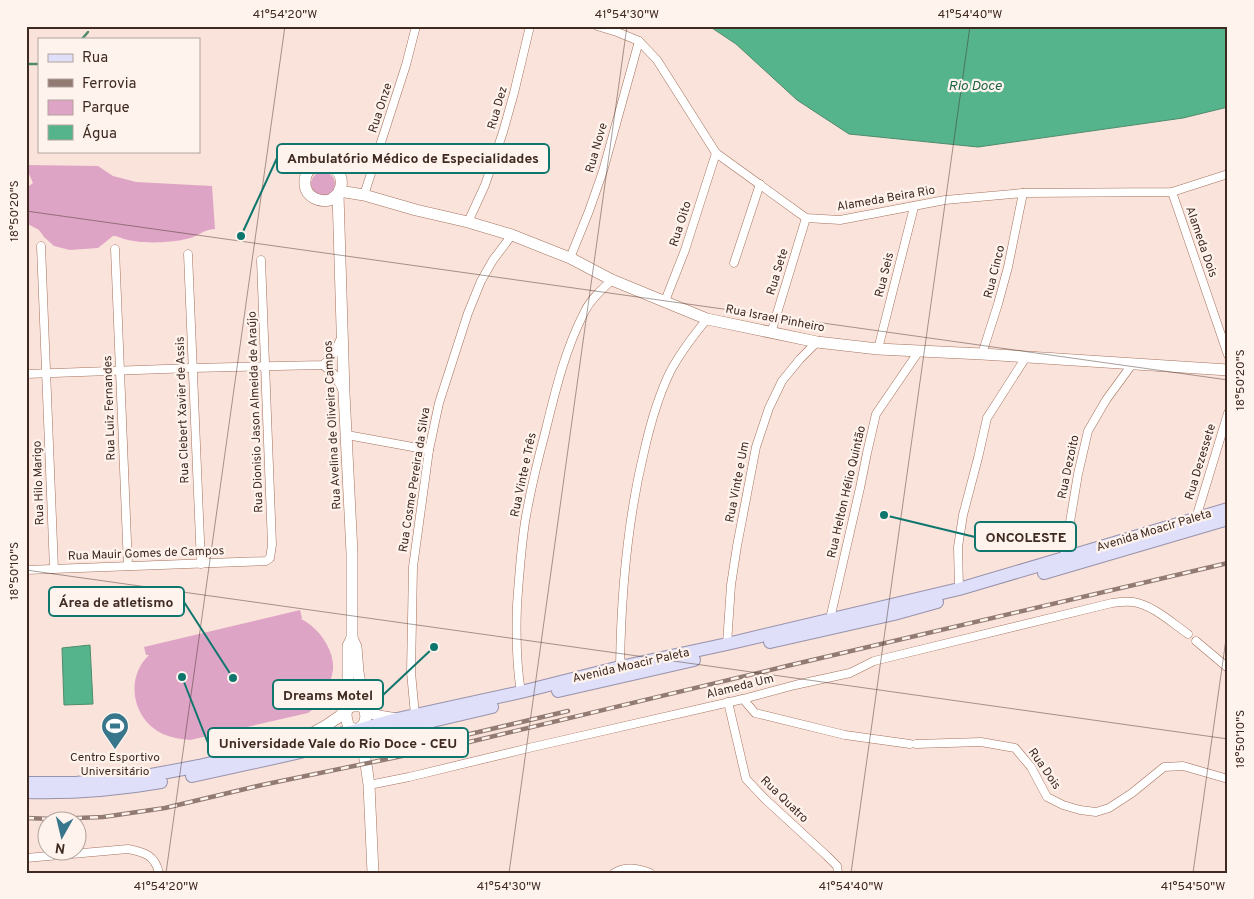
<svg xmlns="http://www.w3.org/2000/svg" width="1254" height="899" viewBox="0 0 1254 899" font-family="Overpass,sans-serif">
<rect width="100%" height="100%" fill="#fae3da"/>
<g fill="#dea4c5">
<path d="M26,165L98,166L113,176L136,182L212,186L215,229C201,230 199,237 186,239C170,243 140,244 124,239C120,238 118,236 113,236L98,248L70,250L54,246L44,237L39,230L26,223V186H29L33,183L29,174L26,173Z"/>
<circle cx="323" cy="184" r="12"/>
<path d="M300,610L302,618L301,619C318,627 335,650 333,670C332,676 330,683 327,689C325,693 324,699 320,703C317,707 312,710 308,713L190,740C181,739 172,738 163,734C133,720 124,679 149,655H146L144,647Z"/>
</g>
<g fill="#55b48c" stroke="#4e8b6c">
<path d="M709,26H1228V107L1183,118L978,147L849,134L797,100L736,44Z"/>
<path d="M90,645L93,704L64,705L62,648Z"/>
</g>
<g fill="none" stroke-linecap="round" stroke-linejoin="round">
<g stroke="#4e8b6c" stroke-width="2.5">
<path d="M82,39L88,32"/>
<path d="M26,64H39"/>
</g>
<g stroke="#a4725d" stroke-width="9">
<g id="street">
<path d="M597,26L617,32L639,41L657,60L716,153L806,218L840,220L945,200L1023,193L1172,192L1228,174"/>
<path d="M1172,192L1228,355"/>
<path d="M364,195L406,65L416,26"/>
<path d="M468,222L485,185L503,132L514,93L530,26"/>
<path d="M41,246L54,569"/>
<path d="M115,249L128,566"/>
<path d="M188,254L201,564"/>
<path d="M570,258L589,211L603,171L639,41"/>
<path d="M734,263L760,184"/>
<path d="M665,301L685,250L716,153"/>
<path d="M771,333L806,218"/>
<path d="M878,349L914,207"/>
<path d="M982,354L998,304L1008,267L1023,193"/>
<path d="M323,365L334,374L343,391"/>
<path d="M26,374L193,368L323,365L333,356L340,340"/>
<path d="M347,435L429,450"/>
<path d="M1196,518L1228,413"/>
<path d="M1064,558L1078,474L1088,431L1106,400L1133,363"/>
<path d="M26,570L266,561L270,558L272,545L261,260"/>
<path d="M959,589L958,547L963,515L978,458L987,418L1026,357"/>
<path d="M830,619L860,488L867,453L876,414L919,351"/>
<path d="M1196,641L1228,668"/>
<path d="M727,644L731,585L737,546L756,447L769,408L782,381L800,359L817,342"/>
<path d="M620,667C621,595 627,522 644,452C650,425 658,397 670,372C680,353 693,336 707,319"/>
<path d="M521,692C516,663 516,634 517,605C519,577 521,549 525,522C530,492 537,463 545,433C555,392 565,349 585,311C591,299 602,289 612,280"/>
<path d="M743,699L755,713L845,735L910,744"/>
<path d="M728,702L746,779L765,799L827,856L837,866L838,873"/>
<path d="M415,715L411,672L413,567L429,450L439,403L468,313L481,281L493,260L512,235"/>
<path d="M916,744L981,742L1015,748L1031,767L1047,797L1063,805L1080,810L1096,812L1109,808L1132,793L1164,767L1183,766L1228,779"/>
<path d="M369,785L409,777L533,747L743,699L795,685L850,673L874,661L1112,603C1119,602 1126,601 1133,602C1153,605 1172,623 1188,634"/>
<path d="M26,858L128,849C144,852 155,855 159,873"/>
<path d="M614,873C625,866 638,868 650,873"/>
</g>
</g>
<g stroke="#a4725d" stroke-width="12">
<g id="secondary">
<path d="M339,191L364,195L416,210L468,222L512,235L570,258L612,280L707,319L817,342L878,349L982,354L1228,370"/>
<path d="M338,194C336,195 334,197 332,199C321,204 306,197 305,185C302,153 355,162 338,194L344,393L352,553V638L356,647L358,672L366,717L364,724L358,730"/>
<path d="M352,638L348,646V694L346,716L348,725L351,728L358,730"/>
<path d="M359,731L366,764L369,785L373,873"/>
<path d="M302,739L327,725L340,716L348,708L353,706H361L372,713L379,716L397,719"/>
</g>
</g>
<g stroke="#9992ab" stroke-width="14">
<g id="primary">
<path d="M1044,573L1228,519"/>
<path d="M770,642L894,614L937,602"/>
<path d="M558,691L694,660"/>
<path d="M192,776L292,754L492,707"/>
<path d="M26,783H76L151,775L199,766L291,744L358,730L397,719L521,692L620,667L727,644L959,589L1064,558L1228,509"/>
<path d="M26,792C72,793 116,790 161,782"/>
</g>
</g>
<use href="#street" stroke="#fff" stroke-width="8"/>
<use href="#secondary" stroke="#fff" stroke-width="11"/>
<use href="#primary" stroke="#dfdff9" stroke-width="12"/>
<g stroke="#917b72" stroke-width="4.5">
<g id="rail">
<path d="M436,742L568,711"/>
<path d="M26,818L53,819L103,817L165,808L262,785L465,743L791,665L1228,563"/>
</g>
</g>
<use href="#rail" stroke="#fff3ee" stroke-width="2.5" stroke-dasharray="8" stroke-linecap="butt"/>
</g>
<path fill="none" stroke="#3f2a21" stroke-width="1" stroke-opacity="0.45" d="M26,211L1228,380M26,570L1228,739M166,873L285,26M509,873L627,26M851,873L970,26M1193,873L1228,625"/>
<defs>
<g id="stadium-pin" transform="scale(1.4375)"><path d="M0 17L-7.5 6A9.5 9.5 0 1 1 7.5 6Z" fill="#38768c" stroke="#fff3ee"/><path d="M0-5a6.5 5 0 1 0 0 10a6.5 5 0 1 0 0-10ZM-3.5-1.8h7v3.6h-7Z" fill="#fff"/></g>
</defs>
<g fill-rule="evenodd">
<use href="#stadium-pin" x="115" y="726"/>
</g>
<g text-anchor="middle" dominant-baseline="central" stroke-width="4.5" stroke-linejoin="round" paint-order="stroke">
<g font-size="12" fill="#3f2a21" stroke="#fff3ee">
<text transform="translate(381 108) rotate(-72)">Rua Onze</text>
<text transform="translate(498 108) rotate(-74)">Rua Dez</text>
<text transform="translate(597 148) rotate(-74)">Rua Nove</text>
<text transform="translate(886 199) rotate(-10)">Alameda Beira Rio</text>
<text transform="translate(681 224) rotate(-72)">Rua Oito</text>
<text transform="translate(1201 242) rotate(71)">Alameda Dois</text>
<text transform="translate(778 272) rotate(-73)">Rua Sete</text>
<text transform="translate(995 272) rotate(-76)">Rua Cinco</text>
<text transform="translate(885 275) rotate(-76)">Rua Seis</text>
<text transform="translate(775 319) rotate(11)">Rua Israel Pinheiro</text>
<text transform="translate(110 408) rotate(-92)">Rua Luiz Fernandes</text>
<text transform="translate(183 410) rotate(-92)">Rua Clebert Xavier de Assis</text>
<text transform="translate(256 412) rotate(-92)">Rua Dionisio Jason Almeida de Araújo</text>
<text transform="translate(333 425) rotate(-93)">Rua Avelina de Oliveira Campos</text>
<text transform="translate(1201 462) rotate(-73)">Rua Dezessete</text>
<text transform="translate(1069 467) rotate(-78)">Rua Dezoito</text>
<text transform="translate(524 475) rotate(-78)">Rua Vinte e Três</text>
<text transform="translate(415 480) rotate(-81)">Rua Cosme Pereira da Silva</text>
<text transform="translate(738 482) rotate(-79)">Rua Vinte e Um</text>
<text transform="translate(39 483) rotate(-92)">Rua Hilo Marigo</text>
<text transform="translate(847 492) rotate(-77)">Rua Helton Hélio Quintão</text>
<text transform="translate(1154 531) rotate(-17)">Avenida Moacir Paleta</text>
<text transform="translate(146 554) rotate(-2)">Rua Mauir Gomes de Campos</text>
<text transform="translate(631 666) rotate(-13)">Avenida Moacir Paleta</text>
<text transform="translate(740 687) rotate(-14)">Alameda Um</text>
<text transform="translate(1044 769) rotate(55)">Rua Dois</text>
<text transform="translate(784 800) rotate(44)">Rua Quatro</text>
</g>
<g font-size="12" fill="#3f2a21" stroke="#fff3ee">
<text x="115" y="758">Centro Esportivo<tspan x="115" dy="14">Universitário</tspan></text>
</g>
<g font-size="14" font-style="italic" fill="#1e664a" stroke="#fff3ee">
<text x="975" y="86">Rio Doce</text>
</g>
</g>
<path fill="none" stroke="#0f766e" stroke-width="2" d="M241 236L277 158M884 515L975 537M233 678L184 602M434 647L383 695M182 677L208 743"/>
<g fill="#0f766e" stroke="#fff3ee" stroke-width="2">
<circle cx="241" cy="236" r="5"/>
<circle cx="884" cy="515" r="5"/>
<circle cx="233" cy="678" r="5"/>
<circle cx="434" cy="647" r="5"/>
<circle cx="182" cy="677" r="5"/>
</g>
<g fill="#fff3ee" stroke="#0f766e" stroke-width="2">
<rect x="277" y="144" width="272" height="29" rx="5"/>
<rect x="975" y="522" width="101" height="29" rx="5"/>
<rect x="49" y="587" width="135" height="29" rx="5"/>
<rect x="273" y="680" width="110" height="29" rx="5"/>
<rect x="208" y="728" width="260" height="29" rx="5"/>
</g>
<g font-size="14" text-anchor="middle" font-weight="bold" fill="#3f2a21">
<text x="413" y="163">Ambulatório Médico de Especialidades</text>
<text x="1026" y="542">ONCOLESTE</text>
<text x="116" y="607">Área de atletismo</text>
<text x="328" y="700">Dreams Motel</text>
<text x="338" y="748">Universidade Vale do Rio Doce - CEU</text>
</g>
<rect width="1254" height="899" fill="none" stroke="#fff3ee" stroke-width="55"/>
<rect x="38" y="38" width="162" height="115" fill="#fff3ee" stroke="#b2a39c"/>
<rect x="48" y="54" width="25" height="8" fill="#dfdff9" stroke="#b2a39c"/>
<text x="82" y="62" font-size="15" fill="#3f2a21">Rua</text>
<rect x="48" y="79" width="25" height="8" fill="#917b72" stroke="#b2a39c"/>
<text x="82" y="88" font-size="15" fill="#3f2a21">Ferrovia</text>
<rect x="48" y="100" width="25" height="15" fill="#dea4c5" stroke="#b2a39c"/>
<text x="82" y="112" font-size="15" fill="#3f2a21">Parque</text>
<rect x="48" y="125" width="25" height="15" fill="#55b48c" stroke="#b2a39c"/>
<text x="82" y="138" font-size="15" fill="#3f2a21">Água</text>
<g transform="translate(62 836) rotate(188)"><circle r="24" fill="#fff3ee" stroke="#b2a39c"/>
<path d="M0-4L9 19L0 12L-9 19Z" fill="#38768c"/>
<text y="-8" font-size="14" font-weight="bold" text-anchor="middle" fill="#3f2a21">N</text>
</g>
<rect x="28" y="28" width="1198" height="844" fill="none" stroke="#3f2a21" stroke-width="2"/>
<g font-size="12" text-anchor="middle" fill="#3f2a21">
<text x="285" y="18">41°54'20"W</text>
<text x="627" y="18">41°54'30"W</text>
<text x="970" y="18">41°54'40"W</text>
<text transform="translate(14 211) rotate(-90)" y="4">18°50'20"S</text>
<text transform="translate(1240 380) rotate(-90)" y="4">18°50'20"S</text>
<text transform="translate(14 571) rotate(-90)" y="4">18°50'10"S</text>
<text transform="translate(1240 739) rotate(-90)" y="4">18°50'10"S</text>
<text x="166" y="890">41°54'20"W</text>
<text x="509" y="890">41°54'30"W</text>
<text x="851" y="890">41°54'40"W</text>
<text x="1193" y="890">41°54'50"W</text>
</g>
</svg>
